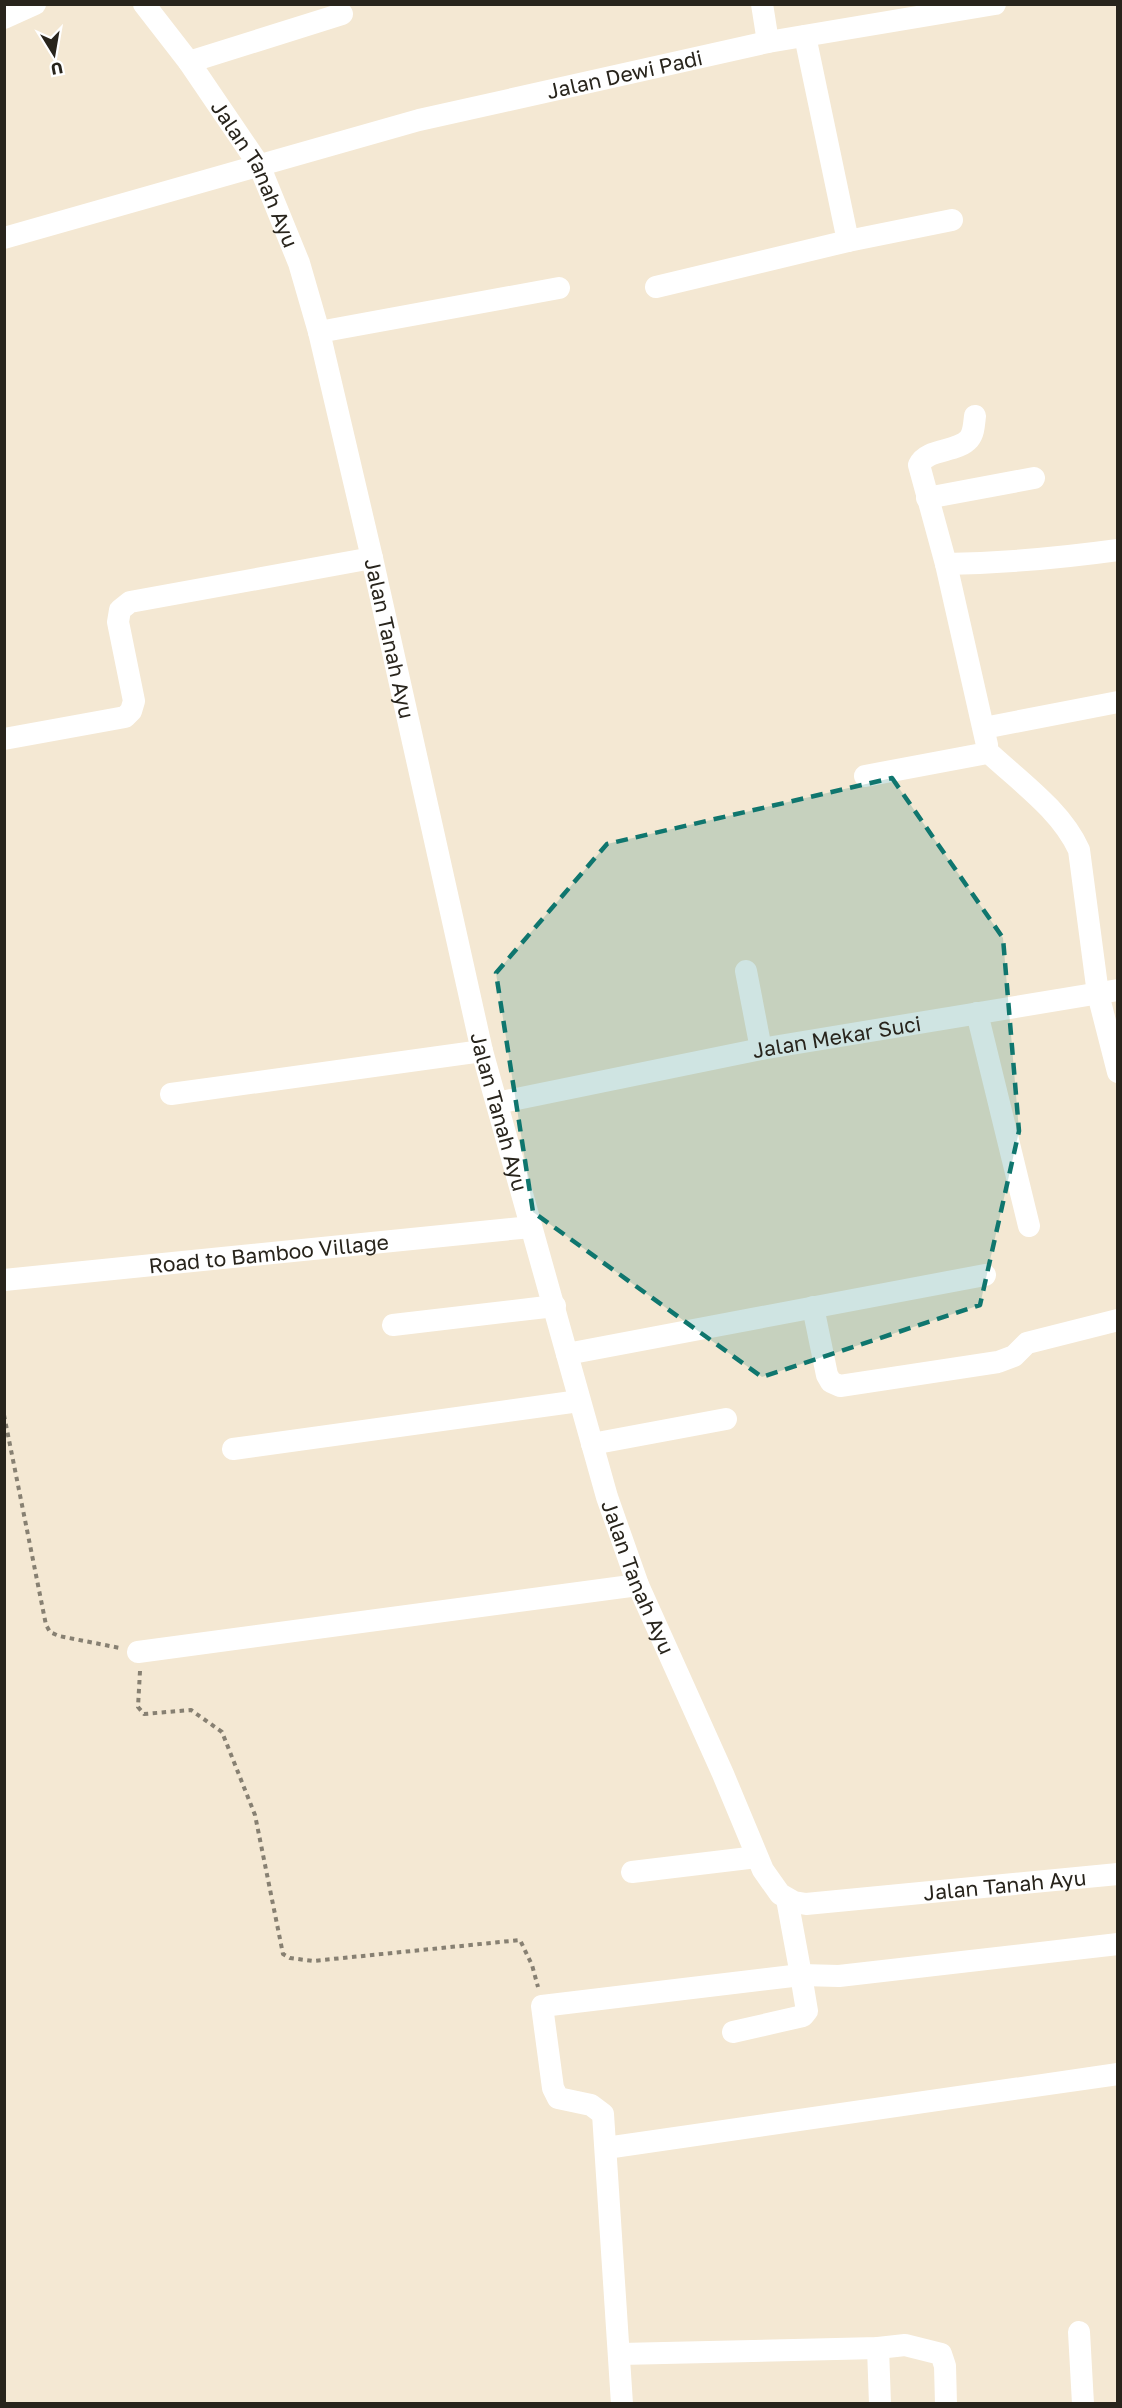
<svg xmlns="http://www.w3.org/2000/svg" width="1122" height="2408" viewBox="0 0 1122 2408" font-family="'Golos Text',sans-serif">
<rect width="100%" height="100%" fill="#f4e8d3"/>
<g fill="none" stroke-linecap="round" stroke-linejoin="round">
<g stroke="#878072" stroke-width="4" stroke-dasharray="4.5 4.5" stroke-linecap="butt">
<path d="M4,1415L46,1625L50,1632L59,1636L120,1648"/>
<path d="M140,1671L138,1707L144,1714L191,1710L222,1732L255,1815L283,1954L290,1958L313,1961L520,1940L532,1965L538,1987"/>
</g>
<g stroke="#fff" stroke-width="22">
<path id="s1" d="M144,4L189,62L259,165L299,263L319,332L372,558L482,1051L607,1497L638,1585L723,1774L763,1870L780,1894L794,1902L806,1904L1118,1874"/>
<path d="M762,4L768,42"/>
<path d="M4,18L35,4"/>
<path d="M805,36L848,241L952,220"/>
<path d="M189,62L342,14"/>
<path id="s2" d="M4,238L419,120L768,42L995,4"/>
<path d="M656,287L848,241"/>
<path d="M319,332L559,288"/>
<path d="M927,498L1034,478"/>
<path d="M946,564C1004,563 1060,558 1118,550"/>
<path d="M984,728L1118,702"/>
<path d="M4,739L125,717L131,711L134,701L118,622L120,610L130,602L372,558"/>
<path d="M987,751C1019,781 1061,810 1079,850L1098,994L1118,1072"/>
<path d="M865,776L982,754L987,751V745L946,564L919,465C927,448 957,453 969,439C974,433 974,424 975,416"/>
<path d="M746,971L761,1049"/>
<path d="M977,1013L1029,1226"/>
<path d="M171,1094L482,1051"/>
<path id="s3" d="M497,1103L761,1049L1118,990"/>
<path id="s4" d="M4,1280L531,1227"/>
<path d="M813,1307L827,1375L831,1382L840,1386L998,1362L1014,1356L1027,1343L1118,1320"/>
<path d="M393,1325L555,1306"/>
<path d="M567,1354L985,1275"/>
<path d="M592,1444L726,1419"/>
<path d="M233,1449L579,1401"/>
<path d="M138,1652L638,1585"/>
<path d="M632,1872L757,1857"/>
<path d="M787,1899L801,1975L839,1976L1118,1944"/>
<path d="M606,2148L1118,2074"/>
<path d="M1079,2332L1083,2404"/>
<path d="M878,2348L880,2404"/>
<path d="M620,2354L878,2348L905,2345L941,2354L945,2366L946,2404"/>
<path d="M622,2404L603,2114L591,2105L558,2098L553,2088L542,2006L801,1975L807,2011L803,2016L733,2032"/>
</g>
</g>
<path fill="#0f766e" fill-opacity="0.2" stroke="#0f766e" stroke-width="4.5" stroke-dasharray="12 8" stroke-linejoin="round" d="M892,778L1003,938L1019,1131L980,1305L762,1377L533,1212L496,973L607,844Z"/>
<g text-anchor="middle" dominant-baseline="central" stroke-width="4.5" stroke-linejoin="round" paint-order="stroke">
<g font-size="21" fill="#28241c" stroke="#fff">
<text stroke="none"><textPath href="#s2" startOffset="642">Jalan Dewi Padi</textPath></text>
<text stroke="none"><textPath href="#s1" startOffset="204">Jalan Tanah Ayu</textPath></text>
<text stroke="none"><textPath href="#s1" startOffset="690">Jalan Tanah Ayu</textPath></text>
<text stroke="none"><textPath href="#s3" startOffset="346">Jalan Mekar Suci</textPath></text>
<text stroke="none"><textPath href="#s1" startOffset="1176">Jalan Tanah Ayu</textPath></text>
<text stroke="none"><textPath href="#s4" startOffset="266">Road to Bamboo Village</textPath></text>
<text stroke="none"><textPath href="#s1" startOffset="1662">Jalan Tanah Ayu</textPath></text>
<text stroke="none"><textPath href="#s1" startOffset="2238">Jalan Tanah Ayu</textPath></text>
</g>
</g>
<rect width="1122" height="2408" fill="none" stroke="#28241c" stroke-width="12"/>
<g transform="translate(54 54) rotate(169)" stroke="#ffffff" stroke-width="4.5" paint-order="stroke">
<path d="M0-4.5L10 22L0 15L-10 22Z" fill="#28241c"/>
<text y="-9" font-size="16" font-weight="bold" text-anchor="middle" fill="#28241c">U</text>
</g>
</svg>
